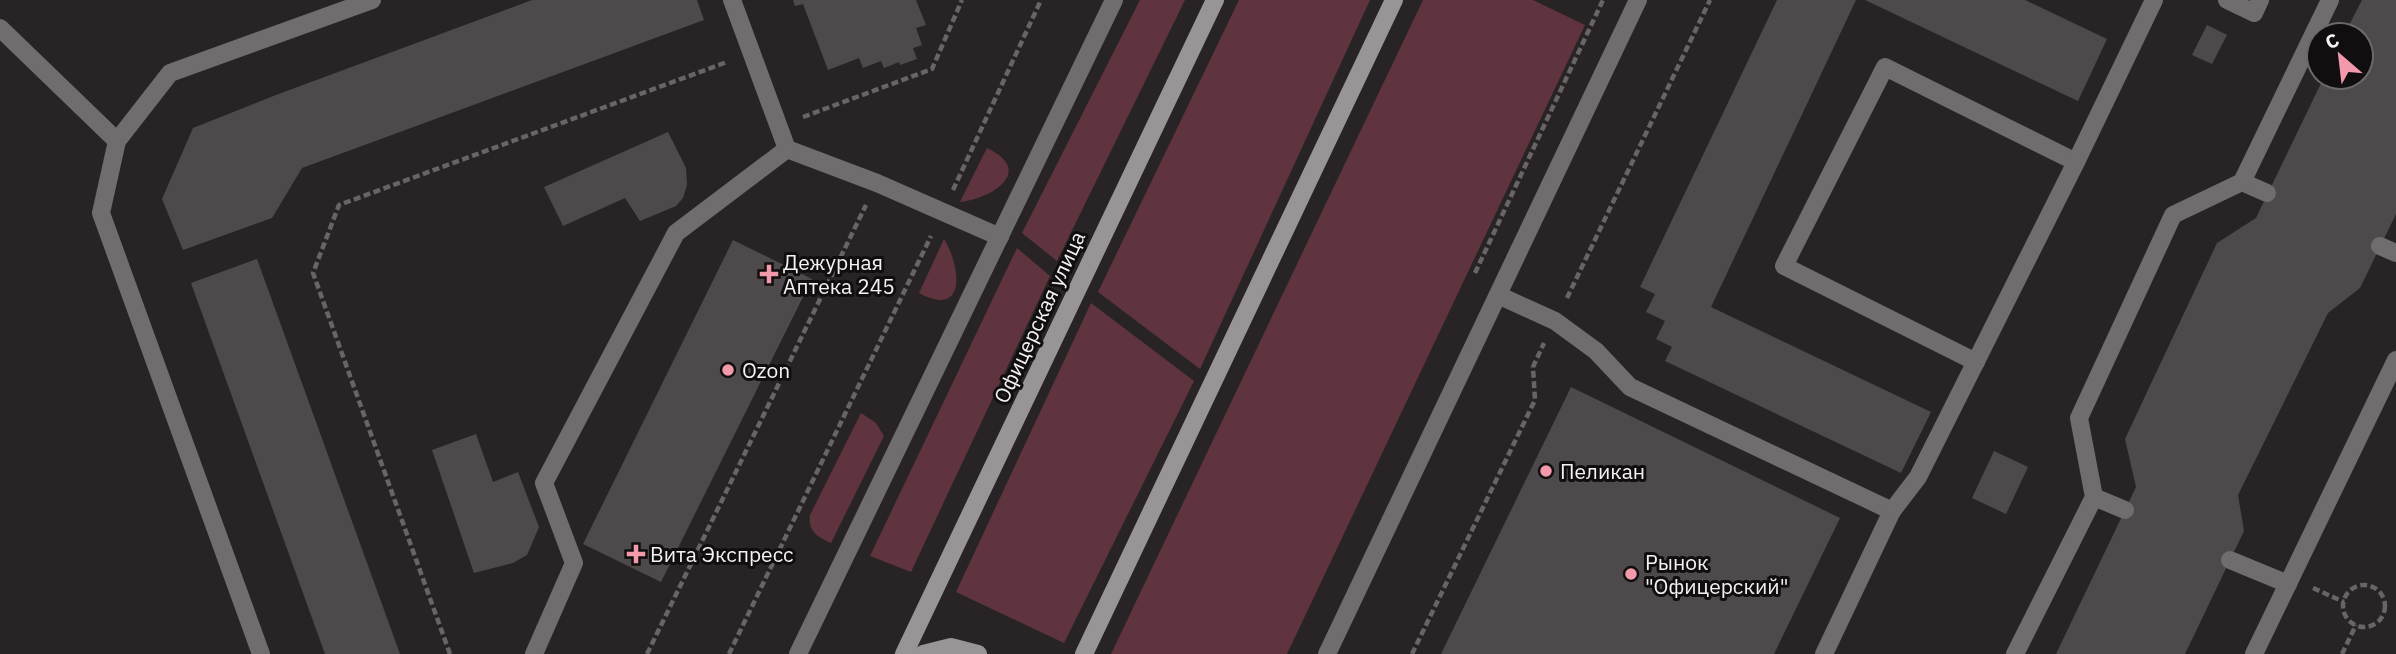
<svg xmlns="http://www.w3.org/2000/svg" width="2396" height="654" viewBox="0 0 2396 654" font-family="'IBM Plex Sans',sans-serif">
<rect width="100%" height="100%" fill="#282425"/>
<g fill="#5f343e">
<path d="M1140,0H1185L1057,261L1022,233Z"/>
<path d="M1239,0H1370L1200,369L1098,292Z"/>
<path d="M1423,0H1533L1585,25L1287,654H1111Z"/>
<path d="M987,148C1035,171 993,198 960,202Z"/>
<path d="M944,239C961,266 967,319 919,293Z"/>
<path d="M1017,248L1050,276L911,572L870,556Z"/>
<path d="M1091,303L1194,381L1064,643L956,592Z"/>
<path d="M861,413L876,423L884,436L831,543C817,536 808,532 810,515Z"/>
</g>
<g fill="#4e4a4b">
<path d="M532,0H697L704,20L302,168L272,218L183,250L162,199L193,128L276,95Z"/>
<path d="M793,0H916L926,25L916,28L922,45L913,48L917,59L900,65L899,62L884,68L881,61L863,68L859,58L828,70L803,4L795,6Z"/>
<path d="M1777,0H1856L1711,307L1931,412L1901,473L1665,361L1672,347L1656,339L1665,321L1646,312L1655,294L1640,287Z"/>
<path d="M1865,0H2025L2107,39L2078,101Z"/>
<path d="M2362,0H2396V214L2360,288L2328,313L2238,495L2244,531L2185,654H2056L2136,487L2125,439L2217,243L2256,218L2324,77H2361V35H2344Z"/>
<path d="M2207,25L2227,35L2212,64L2192,55Z"/>
<path d="M668,132L686,168L687,185L683,198L676,206L640,221L625,198L563,226L544,187Z"/>
<path d="M733,240L812,279L661,582L583,544Z"/>
<path d="M257,259L400,654H325L191,283Z"/>
<path d="M1571,387L1840,518L1774,654H1441Z"/>
<path d="M476,434L493,482L518,472L539,527L527,555L513,563L474,573L432,450Z"/>
<path d="M1994,451L2028,467L2006,514L1972,498Z"/>
</g>
<g fill="none" stroke-linecap="round" stroke-linejoin="round">
<g stroke="#696566" stroke-width="4.5" stroke-dasharray="7 3.5" stroke-linecap="butt">
<path d="M803,117L932,69L962,0"/>
<path d="M953,190L1041,0"/>
<path d="M1475,273L1603,0"/>
<path d="M1567,298L1710,0"/>
<circle cx="2364" cy="606" r="21"/>
<path d="M2313,588L2344,602"/>
<path d="M450,654L313,273L339,205L727,62"/>
<path d="M647,654L866,205"/>
<path d="M729,654L931,236"/>
<path d="M1412,654L1535,400L1533,367L1544,343"/>
<path d="M2342,654L2356,625"/>
</g>
<g stroke="#6f6d6d" stroke-width="18">
<path d="M732,0L787,149L877,183L1000,237"/>
<path d="M2227,0L2254,13L2260,0"/>
<path d="M0,28L117,141"/>
<path d="M2242,182L2267,193"/>
<path d="M2380,246L2396,253"/>
<path d="M1498,295L1555,321L1596,351L1630,387L1892,511L1824,654"/>
<path d="M1976,362L1784,266L1885,67L2076,162"/>
<path d="M2094,497L2125,510"/>
<path d="M1892,511L1918,477L2076,162L2154,0"/>
<path d="M2230,560L2288,584"/>
<path d="M261,654L101,213L117,141L170,73L372,0"/>
<path d="M534,654L574,563L544,483L676,233L787,149"/>
<path d="M798,654L1114,0"/>
<path d="M2015,654L2094,497L2079,418L2173,215L2242,182L2330,0"/>
<path d="M2254,654L2396,360"/>
</g>
<path stroke="#6f6d6d" stroke-width="18" d="M1327,654L1638,0"/>
<g stroke="#999596" stroke-width="18">
<path d="M904,654L1215,0"/>
<path d="M923,654L951,647L978,654"/>
<path d="M1084,654L1394,0"/>
</g>
</g>
<g fill="#f29aac" stroke="#100e0e" stroke-width="2.5">
<path d="M765.5 263.5h7v7h7v7h-7v7h-7v-7h-7v-7h7z"/>
<circle cx="728" cy="370" r="7"/>
<circle cx="1546" cy="471" r="7"/>
<path d="M632.5 543.5h7v7h7v7h-7v7h-7v-7h-7v-7h7z"/>
<circle cx="1631" cy="574" r="7"/>
</g>
<g text-anchor="middle" dominant-baseline="central" stroke-width="6" stroke-linejoin="round" paint-order="stroke">
<g font-size="21" fill="#f5f2f3" stroke="#100e0e" text-anchor="start">
<text x="783" y="262">Дежурная<tspan x="783" dy="24">Аптека 245</tspan></text>
<text x="742" y="370">Ozon</text>
<text x="1560" y="471">Пеликан</text>
<text x="650" y="554">Вита Экспресс</text>
<text x="1645" y="562">Рынок<tspan x="1645" dy="24">"Офицерский"</tspan></text>
</g>
<g font-size="21" fill="#f5f2f3" stroke="#100e0e">
<text transform="translate(1039 317) rotate(-65)">Офицерская улица</text>
</g>
</g>
<g transform="translate(2340 56) rotate(332)"><circle r="33" fill="#100e0e" stroke="#6c696a" stroke-width="2"/>
<path d="M0-5L12 26L0 18L-12 26Z" fill="#f29aac"/>
<text y="-10" font-size="19" font-weight="bold" text-anchor="middle" fill="#f5f2f3">С</text>
</g>
</svg>
